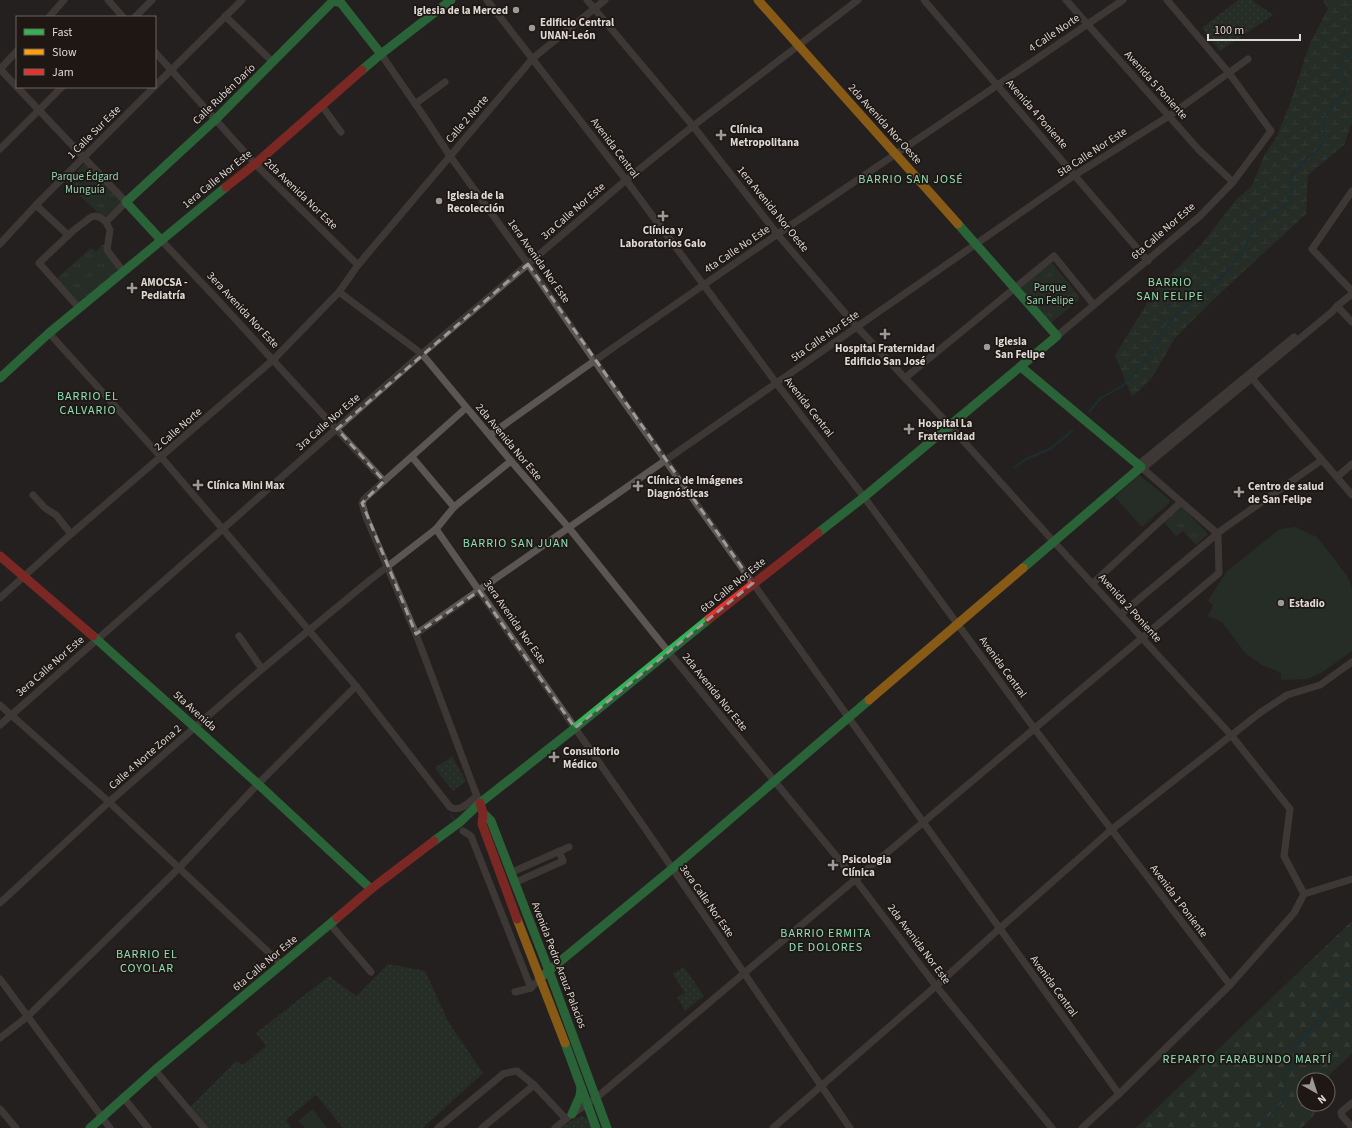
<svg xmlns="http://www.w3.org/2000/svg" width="1352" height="1128" viewBox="0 0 1352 1128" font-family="'Source Sans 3',sans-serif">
<defs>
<pattern id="grass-dots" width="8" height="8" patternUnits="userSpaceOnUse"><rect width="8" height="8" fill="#283a30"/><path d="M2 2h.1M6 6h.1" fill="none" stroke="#47564d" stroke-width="1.8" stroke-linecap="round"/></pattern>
<pattern id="forest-firs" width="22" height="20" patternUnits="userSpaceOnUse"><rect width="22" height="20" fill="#283a30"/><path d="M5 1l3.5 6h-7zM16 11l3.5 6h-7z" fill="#47564d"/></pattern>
<pattern id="wetland-marsh" width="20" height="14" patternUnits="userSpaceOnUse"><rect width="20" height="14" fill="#283a30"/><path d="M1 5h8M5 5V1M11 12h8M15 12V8" fill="none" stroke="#47564d"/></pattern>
<pattern id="park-tufts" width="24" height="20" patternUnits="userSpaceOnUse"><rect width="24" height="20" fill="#283a30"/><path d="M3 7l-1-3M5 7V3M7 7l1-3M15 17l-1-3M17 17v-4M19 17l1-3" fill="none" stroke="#47564d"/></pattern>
</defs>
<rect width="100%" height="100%" fill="#25211f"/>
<g fill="url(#grass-dots)">
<path d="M1238,0H1252L1273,15L1220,51L1202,28Z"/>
<path d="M452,756L466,781L453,791L435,768Z"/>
<path d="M388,964L425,971L449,1023L483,1073L423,1128H343L316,1095L286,1120L291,1127L290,1128H204L188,1109L236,1061L243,1065L266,1046L256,1033L329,976L356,996Z"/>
<path d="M684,967L704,996L685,1011L677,997L685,993L673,974Z"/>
<path d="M582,1116L587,1118L592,1128H560L576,1118Z"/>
</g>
<path fill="url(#forest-firs)" d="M1352,921V1054L1330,1074L1328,1080H1304V1104H1318L1312,1118L1301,1128H1136Z"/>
<path fill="url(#wetland-marsh)" d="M1323,0H1352V122L1344,145L1308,175L1306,214L1214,299L1175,338L1151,379L1132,397L1115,355L1156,289L1201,245L1236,200L1252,186L1264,156L1277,136L1289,106L1310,43L1328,9Z"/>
<g fill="url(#park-tufts)">
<path d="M85,163L121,200V202L104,218L66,183Z"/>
<path d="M103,244L119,271L79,304L56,279L91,248L96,252Z"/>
<path d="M1052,263L1079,296V300L1052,322L1048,321L1022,291L1021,287L1048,264Z"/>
<path d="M1182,507L1208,534L1196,545L1183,531L1176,536L1163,521L1175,509Z"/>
</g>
<g fill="#283a30">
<path d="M1139,475L1170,500L1169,503L1142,527L1115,497Z"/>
<path d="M1295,527L1317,537L1347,576L1352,587V651L1321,673L1307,679L1281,680V673L1262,665L1245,653L1222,622L1208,616L1213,605L1208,601L1226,572L1280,529Z"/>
<path d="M313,1109L327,1128H305L298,1121Z"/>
</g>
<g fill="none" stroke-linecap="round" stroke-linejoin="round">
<g stroke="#113f46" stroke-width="2">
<path d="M1089,412L1101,398L1122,386L1130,379L1155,348L1162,332L1175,316L1218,280L1231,267L1245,248L1253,224L1288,204L1291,196L1292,174L1308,157L1319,150L1325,140V133L1323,126L1325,117L1332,109L1335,101L1344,94L1346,84L1340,68L1342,61L1352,53"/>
<path d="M1014,468L1026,459L1050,449L1072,431"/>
<path d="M451,815L455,821"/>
<path d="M1259,1128L1282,1104L1285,1090V1074L1290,1068L1292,1050L1336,1003L1352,988"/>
</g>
<g stroke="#5b5653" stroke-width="7">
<path d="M108,0L123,17"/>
<path d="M487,0L626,180L777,384L864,497L1034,728L1230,985"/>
<path d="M587,0L693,126L778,235L857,327L950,426L1054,542L1231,735L1290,809L1284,856L1304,894"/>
<path d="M924,0L1148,261"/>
<path d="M1066,0L1199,150L1233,182"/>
<path d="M225,16L273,62"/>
<path d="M49,17L64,0"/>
<path d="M135,17L152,0"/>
<path d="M155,52L255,164L358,265"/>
<path d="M381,54L427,121L450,156L528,264L594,360L923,822L1119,1094"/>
<path d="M0,69L17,87"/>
<path d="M0,69L17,51"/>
<path d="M155,86L242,0"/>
<path d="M17,87L126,202L106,222"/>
<path d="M415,104L445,82"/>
<path d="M322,106L341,132"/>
<path d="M0,149L62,87"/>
<path d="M1352,191L1312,249L1352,291"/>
<path d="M36,205L68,235"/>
<path d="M161,240L215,297L384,481"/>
<path d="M0,244L36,205L154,87"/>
<path d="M339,292L422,354L511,461L569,528L671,655L855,879L936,986L1052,1128"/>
<path d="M1337,306L1352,322"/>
<path d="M79,308L39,263L74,230L91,217L96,216L101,218L106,222L110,230L107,250L123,271"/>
<path d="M49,333L161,457L268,582L356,686L450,807C460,813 469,802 477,796"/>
<path d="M1057,336L1200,216L1233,182L1271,131L1229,73L1167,0"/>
<path d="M1250,376L1352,495"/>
<path d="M905,378L1054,256L1094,305"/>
<path d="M466,408L364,499L362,503L366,517L416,634L478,799"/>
<path d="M490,435C698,285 912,144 1123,0"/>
<path d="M412,457L454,507"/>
<path d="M1138,465L1294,337"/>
<path d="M1142,469L1333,311L1337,306L1352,294"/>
<path d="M1337,477L1352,464"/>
<path d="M33,495L45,508L56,515L71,534"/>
<path d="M436,529L642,824L850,1128"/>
<path d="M1093,583L1181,502"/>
<path d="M0,598L71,534L273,360L339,292L358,265L533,58L605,0"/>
<path d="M1121,614L1223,529L1322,460"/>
<path d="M416,634L1075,175L1169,116L1248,59"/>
<path d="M239,636L262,669"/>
<path d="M0,705L109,802L282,965"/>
<path d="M0,725L417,358L528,264L626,180L693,126L858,0"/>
<path d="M463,831L471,836L531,988"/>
<path d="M510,873L569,847"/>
<path d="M514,883L563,861L559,851"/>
<path d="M0,903L109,802L262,669L370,580L436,529L454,507L511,461"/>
<path d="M330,924L371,972"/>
<path d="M0,979L110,1128"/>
<path d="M515,992L531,988L540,978"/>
<path d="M0,1038L27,1017L179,868L258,784L356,686"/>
<path d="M155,1070L204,1128"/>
<path d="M123,1097L148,1128"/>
<path d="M1352,1103L1341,1112L1342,1116L1352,1127"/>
<path d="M0,1109L16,1128"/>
<path d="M438,1128L503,1074L511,1072L517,1071L534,1085"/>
<path d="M482,1128L534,1085L566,1119"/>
<path d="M555,1128L572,1114L596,1098L1219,573L1218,534L1141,467"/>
<path d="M773,1128L936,986L999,929L1111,830L1261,712L1287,695L1320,685L1352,662"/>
<path d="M1082,1128L1119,1094L1230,985L1294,913L1304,894L1352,879"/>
</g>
<g stroke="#30b455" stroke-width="9">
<path d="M333,1L341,3L381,54"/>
<path d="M362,70L381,54L451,0"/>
<path d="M161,240L126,202L215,120L333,1"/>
<path d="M1021,367L1141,467L1023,568"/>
<path d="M0,378L49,333L226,187"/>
<path d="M818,533L864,497L1057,336L958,224"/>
<path d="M93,636L258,784L371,889"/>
<path d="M483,813L491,821L549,971L607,1128"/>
<path d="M434,841L460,822L480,803L575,728L709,619"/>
<path d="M540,978L672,869L869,700"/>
<path d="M565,1043L596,1128"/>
<path d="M572,1114L580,1096L581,1088"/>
<path d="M90,1128L155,1070L337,918"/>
</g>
<g stroke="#ff9f0a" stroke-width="9">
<path d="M758,0L958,224"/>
<path d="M869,700L1023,568"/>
<path d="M517,919L565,1043"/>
</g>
<g stroke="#e5322d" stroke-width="9">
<path d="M226,187L255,164L362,70"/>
<path d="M0,556L93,636"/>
<path d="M709,619L818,533"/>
<path d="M480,803L483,813L482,824L517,919"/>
<path d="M337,918L371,889L434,841"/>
</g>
</g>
<path d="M0 0H1352V1128H0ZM528,264L753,583L575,728L479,591L416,634L362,503L384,481L337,429Z" fill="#25211f" fill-opacity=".55" fill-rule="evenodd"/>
<path fill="none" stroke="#9d9996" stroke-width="3" stroke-dasharray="8 5" stroke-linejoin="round" d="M528,264L753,583L575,728L479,591L416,634L362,503L384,481L337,429Z"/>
<g fill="#9d9996" stroke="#1e1713" stroke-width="1.5">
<circle cx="516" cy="10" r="4"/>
<circle cx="532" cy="28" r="4"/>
<path d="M719 129h4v4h4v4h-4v4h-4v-4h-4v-4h4z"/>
<circle cx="439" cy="201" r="4"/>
<path d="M661 210h4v4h4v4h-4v4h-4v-4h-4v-4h4z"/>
<path d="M130 282h4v4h4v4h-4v4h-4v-4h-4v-4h4z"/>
<path d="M883 328h4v4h4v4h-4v4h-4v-4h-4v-4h4z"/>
<circle cx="987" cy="347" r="4"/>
<path d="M907 423h4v4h4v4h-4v4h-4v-4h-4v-4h4z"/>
<path d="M196 479h4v4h4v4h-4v4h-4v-4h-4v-4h4z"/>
<path d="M636 480h4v4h4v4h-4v4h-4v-4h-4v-4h4z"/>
<path d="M1237 486h4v4h4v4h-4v4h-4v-4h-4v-4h4z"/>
<circle cx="1281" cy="603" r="4"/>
<path d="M552 751h4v4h4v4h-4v4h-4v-4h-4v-4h4z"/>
<path d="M831 859h4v4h4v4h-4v4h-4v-4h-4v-4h4z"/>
</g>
<g text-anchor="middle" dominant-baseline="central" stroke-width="3.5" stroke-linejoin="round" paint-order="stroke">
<g font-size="11" font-weight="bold" fill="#ded9d6" stroke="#1e1713" text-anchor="start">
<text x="508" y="10" text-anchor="end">Iglesia de la Merced</text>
<text x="540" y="22">Edificio Central<tspan x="540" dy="13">UNAN-León</tspan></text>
<text x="730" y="129">Clínica<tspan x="730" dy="13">Metropolitana</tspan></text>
<text x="447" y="195">Iglesia de la<tspan x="447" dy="13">Recolección</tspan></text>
<text x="663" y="230" text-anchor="middle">Clínica y<tspan x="663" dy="13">Laboratorios Galo</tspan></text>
<text x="141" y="282">AMOCSA -<tspan x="141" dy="13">Pediatría</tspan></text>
<text x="995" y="341">Iglesia<tspan x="995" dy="13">San Felipe</tspan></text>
<text x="885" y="348" text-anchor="middle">Hospital Fraternidad<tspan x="885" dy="13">Edificio San José</tspan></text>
<text x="918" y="423">Hospital La<tspan x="918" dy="13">Fraternidad</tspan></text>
<text x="647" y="480">Clínica de Imágenes<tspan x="647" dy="13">Diagnósticas</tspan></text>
<text x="207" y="485">Clínica Mini Max</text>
<text x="1248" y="486">Centro de salud<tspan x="1248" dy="13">de San Felipe</tspan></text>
<text x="1289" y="603">Estadio</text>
<text x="563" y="751">Consultorio<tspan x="563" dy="13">Médico</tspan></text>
<text x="842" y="859">Psicologia<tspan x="842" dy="13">Clínica</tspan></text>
</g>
<g font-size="11" fill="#ded9d6" stroke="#1e1713">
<text transform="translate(1054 33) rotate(-34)">4 Calle Norte</text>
<text transform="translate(1156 85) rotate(48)">Avenida 5 Poniente</text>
<text transform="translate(224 94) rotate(-44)">Calle Rubén Darío</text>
<text transform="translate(1037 114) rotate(49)">Avenida 4 Poniente</text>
<text transform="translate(467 119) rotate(-49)">Calle 2 Norte</text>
<text transform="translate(885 124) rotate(48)">2da Avenida Nor Oeste</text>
<text transform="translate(94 132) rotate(-45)">1 Calle Sur Este</text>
<text transform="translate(615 148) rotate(53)">Avenida Central</text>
<text transform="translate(1092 152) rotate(-33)">5ta Calle Nor Este</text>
<text transform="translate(217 179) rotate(-39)">1era Calle Nor Este</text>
<text transform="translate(301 194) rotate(44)">2da Avenida Nor Este</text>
<text transform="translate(773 209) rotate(51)">1era Avenida Nor Oeste</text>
<text transform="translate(573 211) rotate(-41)">3ra Calle Nor Este</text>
<text transform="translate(1163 231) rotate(-41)">6ta Calle Nor Este</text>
<text transform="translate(737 249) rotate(-34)">4ta Calle No Este</text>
<text transform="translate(539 261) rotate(55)">1era Avenida Nor Este</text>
<text transform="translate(243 310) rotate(47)">3era Avenida Nor Este</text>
<text transform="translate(825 336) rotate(-35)">5ta Calle Nor Este</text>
<text transform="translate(809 407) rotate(52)">Avenida Central</text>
<text transform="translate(328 422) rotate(-41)">3ra Calle Nor Este</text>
<text transform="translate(178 429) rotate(-41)">2 Calle Norte</text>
<text transform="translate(509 442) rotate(50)">2da Avenida Nor Este</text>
<text transform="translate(733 585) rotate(-39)">6ta Calle Nor Este</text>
<text transform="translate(1130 608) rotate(48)">Avenida 2 Poniente</text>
<text transform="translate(515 622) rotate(55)">3era Avenida Nor Este</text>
<text transform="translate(50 666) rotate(-41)">3era Calle Nor Este</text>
<text transform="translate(1003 667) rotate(54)">Avenida Central</text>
<text transform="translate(715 692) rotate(51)">2da Avenida Nor Este</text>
<text transform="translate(195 711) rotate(42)">5ta Avenida</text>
<text transform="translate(145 757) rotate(-41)">Calle 4 Norte Zona 2</text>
<text transform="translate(707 901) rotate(55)">3era Calle Nor Este</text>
<text transform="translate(1179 901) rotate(53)">Avenida 1 Poniente</text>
<text transform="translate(919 944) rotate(53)">2da Avenida Nor Este</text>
<text transform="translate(265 963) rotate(-40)">6ta Calle Nor Este</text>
<text transform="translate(559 965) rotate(69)">Avenida Pedro Arauz Palacios</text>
<text transform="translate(1054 986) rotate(54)">Avenida Central</text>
</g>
<g font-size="11" fill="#91d3b1" stroke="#1e1713">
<text x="85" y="176">Parque Édgard<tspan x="85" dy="13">Munguía</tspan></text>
<text x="1050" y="287">Parque<tspan x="1050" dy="13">San Felipe</tspan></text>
</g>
<g font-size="12" letter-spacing="1" fill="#8ce0b8" stroke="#1e1713">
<text x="911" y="179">BARRIO SAN JOSÉ</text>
<text x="1170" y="282">BARRIO<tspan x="1170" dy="14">SAN FELIPE</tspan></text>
<text x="88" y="396">BARRIO EL<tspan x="88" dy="14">CALVARIO</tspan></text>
<text x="516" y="543">BARRIO SAN JUAN</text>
<text x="826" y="933">BARRIO ERMITA<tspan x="826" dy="14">DE DOLORES</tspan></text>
<text x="147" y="954">BARRIO EL<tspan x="147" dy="14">COYOLAR</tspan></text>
<text x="1247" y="1059">REPARTO FARABUNDO MARTÍ</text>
</g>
</g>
<rect x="16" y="16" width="140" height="72" fill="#1e1713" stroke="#6b6561"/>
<rect x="24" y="29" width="20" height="6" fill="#30b455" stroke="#6b6561"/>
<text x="52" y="36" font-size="12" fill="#ded9d6">Fast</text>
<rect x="24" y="49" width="20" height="6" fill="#ff9f0a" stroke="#6b6561"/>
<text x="52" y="56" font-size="12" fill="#ded9d6">Slow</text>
<rect x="24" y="69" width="20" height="6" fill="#e5322d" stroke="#6b6561"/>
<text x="52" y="76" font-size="12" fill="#ded9d6">Jam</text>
<g transform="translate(1316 1092) rotate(141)"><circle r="19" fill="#1e1713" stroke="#6b6561"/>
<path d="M0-3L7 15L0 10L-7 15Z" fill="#9d9996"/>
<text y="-6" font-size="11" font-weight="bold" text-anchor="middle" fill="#ded9d6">N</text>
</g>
<path d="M1208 34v6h92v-6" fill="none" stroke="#ded9d6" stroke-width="2"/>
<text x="1214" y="34" font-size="12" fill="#ded9d6" stroke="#1e1713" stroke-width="3" paint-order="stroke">100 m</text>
</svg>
